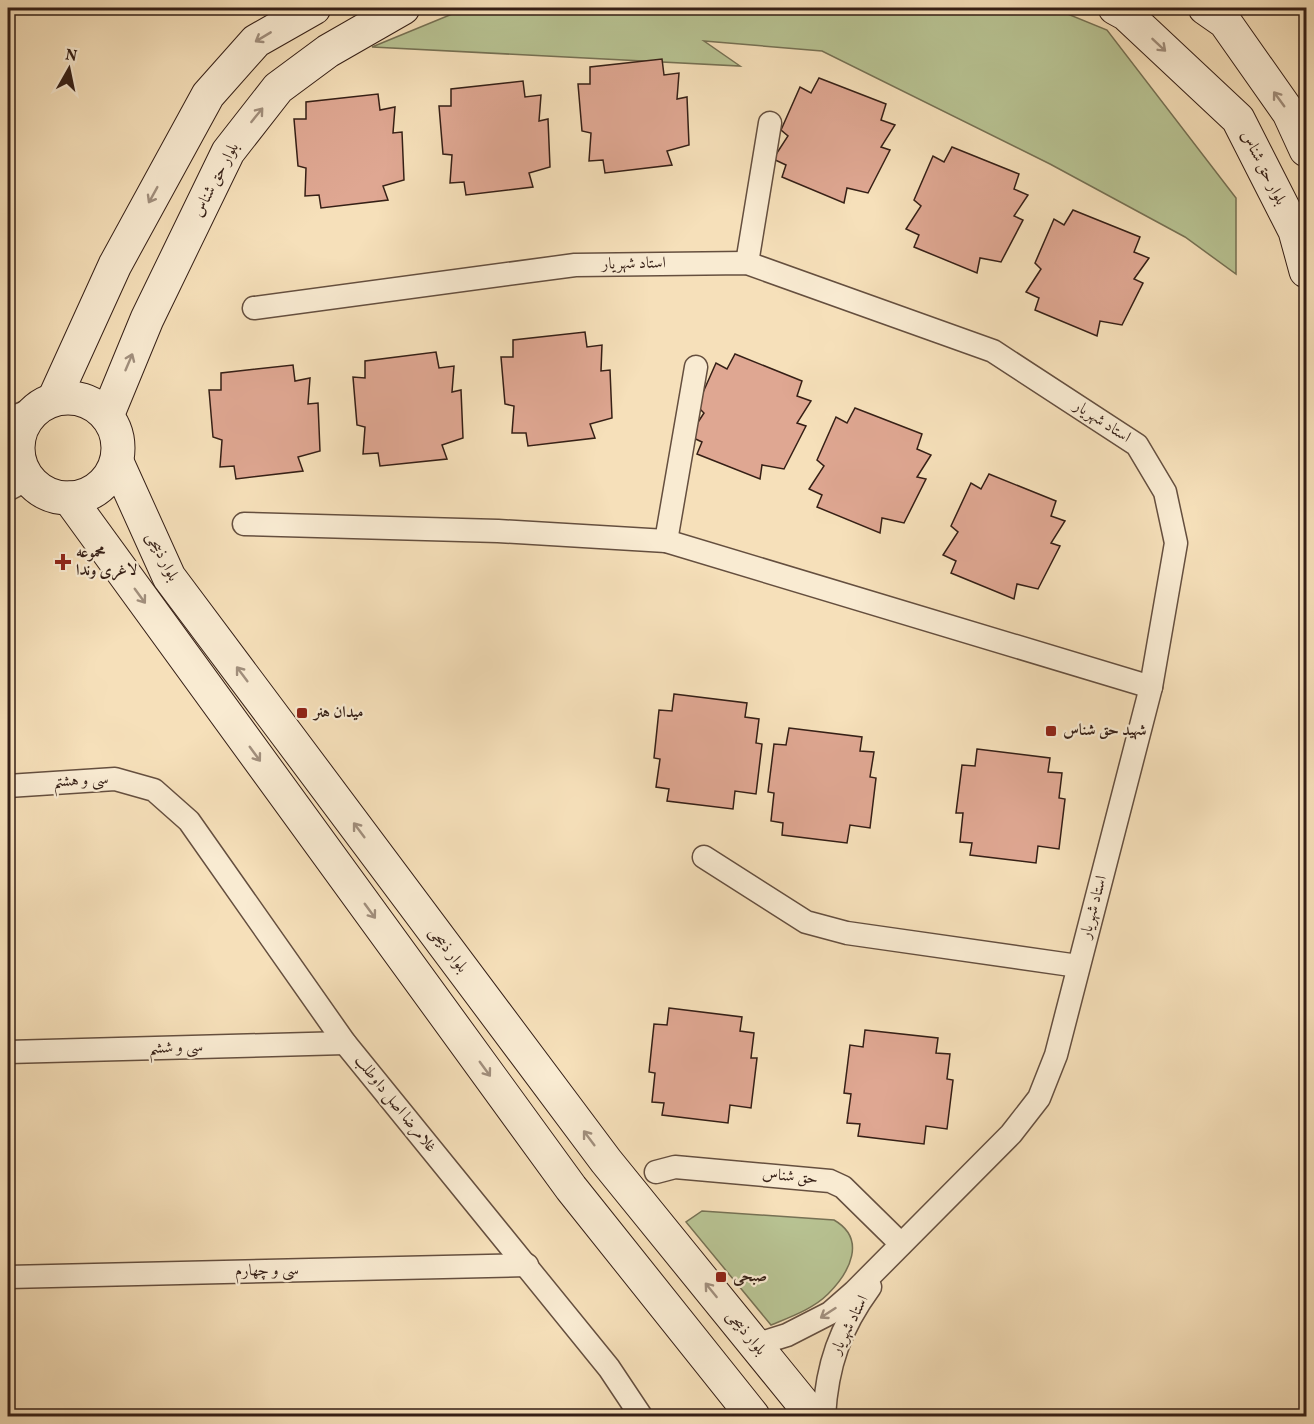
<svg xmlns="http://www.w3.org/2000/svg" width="1314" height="1424" viewBox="0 0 1314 1424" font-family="Vollkorn,Amiri,serif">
<rect width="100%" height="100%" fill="#f6e0ba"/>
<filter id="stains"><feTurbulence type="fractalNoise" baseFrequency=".00333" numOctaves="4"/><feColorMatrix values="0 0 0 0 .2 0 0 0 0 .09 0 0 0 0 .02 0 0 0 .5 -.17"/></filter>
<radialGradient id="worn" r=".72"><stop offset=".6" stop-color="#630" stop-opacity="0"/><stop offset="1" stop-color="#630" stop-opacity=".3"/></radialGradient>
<g fill="#b8c393" stroke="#767154" stroke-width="1.5">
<path d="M484,8H1053L1107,30L1236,198V274L1185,237L1050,164L822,51L704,41L740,66L372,47L457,12Z"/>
<path d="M702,1211L834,1220C867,1239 850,1272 828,1294C813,1309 790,1317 771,1325L686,1222Z"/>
</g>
<g fill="#dfa792" stroke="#351f16" stroke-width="1.5">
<path d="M662,59L664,75L679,73L677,99L687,97L689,145L667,151L672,165L605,173L603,160L589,161L591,133L582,131L578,84H590V67Z"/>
<path d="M819,78L886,104L881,120L895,125L881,147L890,150L868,193L847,188L844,203L782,177L786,165L773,159L788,136L781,130L800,87L811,93Z"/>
<path d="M523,81L525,97L541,95L539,121L548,119L550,167L529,173L533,187L466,195L464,182L450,183L452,155L443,154L439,106H451V89Z"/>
<path d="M378,94L380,110L395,107L393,133L402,132L404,180L383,186L388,200L321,208L319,195L305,196L306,168L298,166L294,119H306V102Z"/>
<path d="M952,147L1019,174L1014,189L1028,195L1014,216L1023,220L1001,262L980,258L977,273L914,247L919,235L906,229L921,206L914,200L933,156L944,162Z"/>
<path d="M1073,210L1140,237L1134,252L1149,258L1134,279L1143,283L1122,325L1100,321L1097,336L1035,310L1039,298L1026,292L1041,269L1035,263L1054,219L1064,225Z"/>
<path d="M585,332L587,347L602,345L601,371L610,370L612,418L590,424L595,438L528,446L526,433H512L514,406L505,404L501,357H513V340Z"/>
<path d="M436,352L439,368L454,366L452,392L461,390L463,438L442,445L447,459L380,466L378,453L363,454L365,427L357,425L353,377L365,378V361Z"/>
<path d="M735,354L802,381L797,396L811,401L797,423L806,426L784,469L762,465L760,479L697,454L702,442L689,436L704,413L697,406L716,363L727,369Z"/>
<path d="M293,365L295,381L310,378L308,404L318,403L320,451L298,457L303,471L236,479L234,466L220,467L222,440L213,437L209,390H221V373Z"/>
<path d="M855,408L922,434L917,449L931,455L917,477L926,479L904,523L882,518L880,533L817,507L822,495L809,489L824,466L817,460L836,417L847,423Z"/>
<path d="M989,474L1056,501L1051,516L1065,521L1051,543L1060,546L1038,589L1017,584L1014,599L951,573L956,561L943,555L958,532L951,526L971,483L981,489Z"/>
<path d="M674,694L747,703L745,717L759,719L756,743L762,744L756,794L735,791L733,809L667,801L669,789L656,787L660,759L654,758L659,710L672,711Z"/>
<path d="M789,728L862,737L860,751L874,752L870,777L876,778L870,828L850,825L847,843L782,835L783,823L771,821L774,793L768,792L774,744L786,745Z"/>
<path d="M977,749L1050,758L1048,772L1062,773L1059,798L1065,799L1059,849L1038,846L1036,863L970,855L972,843L960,842L963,813H956L962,765L975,766Z"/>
<path d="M669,1008L742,1017L740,1031L754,1033L751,1058H757L751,1108L730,1105L728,1123L662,1115L664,1103L652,1102L655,1073L649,1072L654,1024L667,1025Z"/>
<path d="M865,1030L938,1038L936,1053L950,1054L947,1079L953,1080L947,1129L926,1126L924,1144L858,1136L860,1124L847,1123L851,1094L844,1093L850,1045L863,1047Z"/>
</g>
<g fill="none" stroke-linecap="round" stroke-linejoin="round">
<g stroke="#654f3f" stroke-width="25">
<g id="minor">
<path d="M747,263L770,123"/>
<path d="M254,308L575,265L747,263L993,351L1137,445L1165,492L1176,543L1151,687L1056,1055L1039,1098L1011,1134L854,1292L830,1313L787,1335L755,1345"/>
<path d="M244,524L498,531L666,541L1151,687"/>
<path d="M666,541L696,367"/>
<path d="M8,786L115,779L154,790L189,821L345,1043L609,1368L641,1416"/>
<path d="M704,857L806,922L847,933L1078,966"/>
<path d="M8,1052L345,1043"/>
<path d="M656,1172L675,1167L830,1181L843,1187L901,1244"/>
<path d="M8,1277L527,1265"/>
<path d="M824,1416C827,1365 840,1328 870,1287"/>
</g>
</g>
<g stroke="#654f3f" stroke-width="31">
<g id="tertiary">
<path d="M8,423L33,412"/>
<path d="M8,486L27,476"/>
</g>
</g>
<g stroke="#351f16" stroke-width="35">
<g id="secondary">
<path d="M1115,8L1126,14L1238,119L1295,231L1306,271"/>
<path d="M1205,8L1225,22L1289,113L1306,150"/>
<circle cx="68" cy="448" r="50"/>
<path d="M54,399L115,265L208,95L256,41L314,8"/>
<path d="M107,416L147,319L228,152L278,88L328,51L403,8"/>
<path d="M117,462L169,577L606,1161L813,1416"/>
<path d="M69,498L571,1188L753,1416"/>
</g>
</g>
<use href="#minor" stroke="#f9ebd2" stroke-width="22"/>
<use href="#tertiary" stroke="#f9ebd2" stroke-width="28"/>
<use href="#secondary" stroke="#f9ebd2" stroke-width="33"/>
</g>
<defs><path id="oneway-shaft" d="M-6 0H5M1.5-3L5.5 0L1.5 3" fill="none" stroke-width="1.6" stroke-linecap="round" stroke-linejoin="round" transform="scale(1.5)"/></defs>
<g stroke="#a18f7d">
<use href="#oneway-shaft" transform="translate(263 37) rotate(149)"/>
<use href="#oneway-shaft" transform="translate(1159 45) rotate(43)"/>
<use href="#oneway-shaft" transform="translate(1279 99) rotate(-126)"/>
<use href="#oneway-shaft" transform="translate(257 115) rotate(-51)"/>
<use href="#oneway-shaft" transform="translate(153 195) rotate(119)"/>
<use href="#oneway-shaft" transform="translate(129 362) rotate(-67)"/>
<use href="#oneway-shaft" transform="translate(140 596) rotate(54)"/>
<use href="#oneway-shaft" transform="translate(242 674) rotate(-127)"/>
<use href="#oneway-shaft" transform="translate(255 754) rotate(54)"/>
<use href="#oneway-shaft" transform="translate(359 830) rotate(-127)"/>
<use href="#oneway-shaft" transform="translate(370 911) rotate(54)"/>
<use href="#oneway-shaft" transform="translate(485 1069) rotate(54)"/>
<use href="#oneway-shaft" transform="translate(589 1138) rotate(-127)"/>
<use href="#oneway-shaft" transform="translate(711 1290) rotate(-129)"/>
<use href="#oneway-shaft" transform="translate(828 1313) rotate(147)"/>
</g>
<g fill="#8f2418" stroke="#f9ebd2" stroke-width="2">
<path d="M60 553h6v6h6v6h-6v6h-6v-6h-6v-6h6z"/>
<rect x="296" y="707" width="12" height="12" rx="3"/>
<rect x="1045" y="725" width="12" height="12" rx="3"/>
<rect x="715" y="1271" width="12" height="12" rx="3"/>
</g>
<g text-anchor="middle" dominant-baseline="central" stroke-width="4.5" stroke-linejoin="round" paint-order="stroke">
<g font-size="16" fill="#351f16" stroke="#f9ebd2">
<text transform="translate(1263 168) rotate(63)">بلوار حق شناس</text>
<text transform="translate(216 180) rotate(-62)">بلوار حق شناس</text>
<text transform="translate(634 264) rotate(-1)">استاد شهریار</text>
<text transform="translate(1102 422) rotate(33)">استاد شهریار</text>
<text transform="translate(162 557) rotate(63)">بلوار ذبیحی</text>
<text transform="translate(81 781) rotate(-3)">سی و هشتم</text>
<text transform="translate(1094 907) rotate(-75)">استاد شهریار</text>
<text transform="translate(448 950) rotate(53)">بلوار ذبیحی</text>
<text transform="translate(176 1048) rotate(-2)">سی و ششم</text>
<text transform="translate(395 1104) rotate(51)">غلامرضا اصل داوطلب</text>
<text transform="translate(790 1177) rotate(6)">حق شناس</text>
<text transform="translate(267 1271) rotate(-1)">سی و چهارم</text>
<text transform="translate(850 1325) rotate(-63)">استاد شهریار</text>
<text transform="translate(746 1333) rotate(51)">بلوار ذبیحی</text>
</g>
<g font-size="16" font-weight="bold" fill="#351f16" stroke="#f9ebd2" text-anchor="start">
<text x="76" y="553">محموعه<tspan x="76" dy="18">لاغری وندا</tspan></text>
<text x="314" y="713">میدان هنر</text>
<text x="1063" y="731">شهید حق شناس</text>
<text x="733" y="1277">صبحی</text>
</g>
</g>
<rect width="1314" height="1424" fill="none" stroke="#f6e0ba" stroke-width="30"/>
<rect x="9" y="9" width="1296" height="1406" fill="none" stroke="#351f16" stroke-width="3"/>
<rect x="15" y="15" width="1284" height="1394" fill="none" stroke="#351f16" stroke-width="1.5"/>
<g transform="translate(69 69) rotate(9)" stroke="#f9ebd2" stroke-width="4.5" paint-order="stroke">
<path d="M0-4.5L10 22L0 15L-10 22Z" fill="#351f16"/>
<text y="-9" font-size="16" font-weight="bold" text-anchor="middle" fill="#351f16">N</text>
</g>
<rect width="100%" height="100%" filter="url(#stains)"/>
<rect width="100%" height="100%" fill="url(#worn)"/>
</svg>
